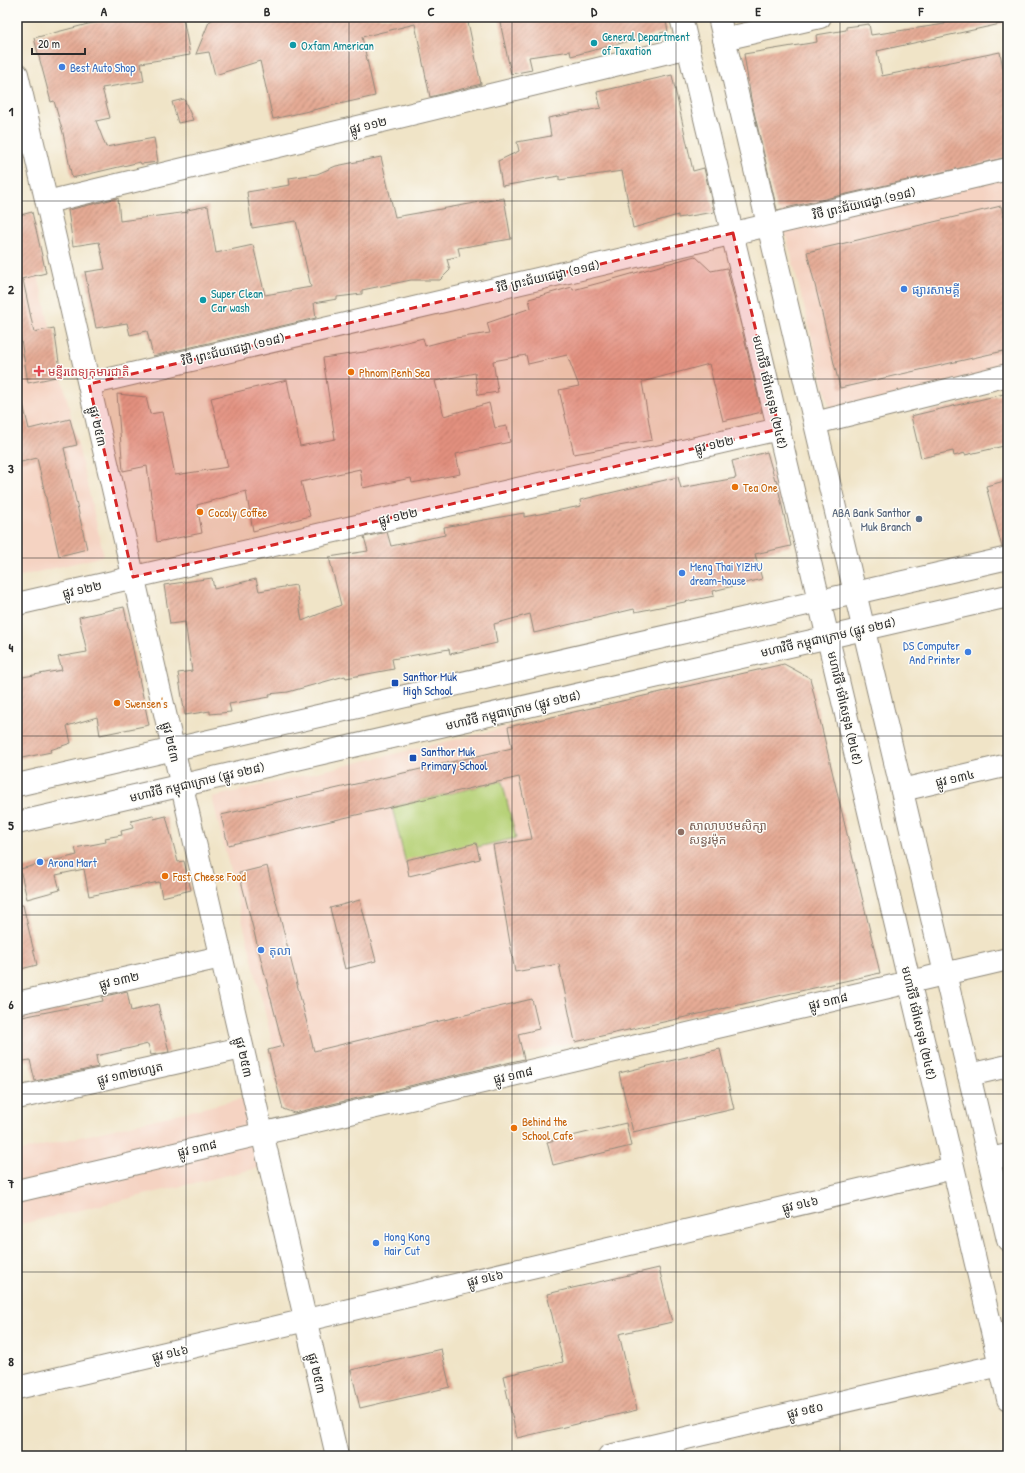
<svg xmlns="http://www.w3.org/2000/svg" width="1025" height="1473" viewBox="0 0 1025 1473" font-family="'Patrick Hand','Noto Sans Khmer',sans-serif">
<defs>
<pattern id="building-hatch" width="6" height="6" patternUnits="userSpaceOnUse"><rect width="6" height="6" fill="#e5aa94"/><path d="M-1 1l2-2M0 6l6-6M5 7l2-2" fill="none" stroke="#ba8b79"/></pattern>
</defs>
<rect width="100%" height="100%" fill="#fdfcf7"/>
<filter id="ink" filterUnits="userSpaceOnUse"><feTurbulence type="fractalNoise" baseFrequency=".025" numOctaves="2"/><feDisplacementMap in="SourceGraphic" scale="8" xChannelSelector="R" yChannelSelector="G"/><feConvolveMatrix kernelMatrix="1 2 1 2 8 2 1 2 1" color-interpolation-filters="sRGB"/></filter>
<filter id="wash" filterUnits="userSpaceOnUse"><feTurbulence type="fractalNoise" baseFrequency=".012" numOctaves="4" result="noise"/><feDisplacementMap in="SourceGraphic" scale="16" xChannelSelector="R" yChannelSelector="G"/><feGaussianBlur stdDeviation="0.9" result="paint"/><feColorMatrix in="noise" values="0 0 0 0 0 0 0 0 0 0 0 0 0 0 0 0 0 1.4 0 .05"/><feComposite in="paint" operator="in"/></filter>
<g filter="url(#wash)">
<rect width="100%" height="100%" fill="#f0e4c7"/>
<g fill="#f5d3c2">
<path d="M1008,143V383L834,426L776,195Z"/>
<path d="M17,187L104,556L17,577Z"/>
<path d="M508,727L575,1042L289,1110L212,797Z"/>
<path d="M249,1097L266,1166L17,1225V1152Z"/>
</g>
<path fill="#b7d278" stroke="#717e52" d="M502,781L516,838L406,864L392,807Z"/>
<g id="blocks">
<g fill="url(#building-hatch)">
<path d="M128,17H132L133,20L154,17H183L190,55L141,63L144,81L102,88L110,118L96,121L106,147L154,138L158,162L141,164L140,162L72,178L63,133L54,101L51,102L34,38L88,24Z"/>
<path d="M216,17H467L481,84L430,97L415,24L362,37L375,96L273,119L260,61L215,75L209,52L196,54L209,22Z"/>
<path d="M499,17H665L668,31L571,56L570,51L529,57L532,70L511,74Z"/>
<path d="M944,17H1004L1005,23L877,51L882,76L1000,52L1008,95V157L777,210L751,99L744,54L817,42L816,35L846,30V27L869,24L871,35L945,24Z"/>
<path d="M672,75L693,171L704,168L714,212L678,218V215L633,228L622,171L559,180V176L502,186L498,161L519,151L517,142L551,136L548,118L601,108L597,92Z"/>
<path d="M184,99L193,120L178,123L172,102Z"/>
<path d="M381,157L395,217L504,198L511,239L458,248L460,256L447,259L450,270L440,280H411L362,290V294L337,297V299L314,303L316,318L153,356L147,331L130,335L127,323L96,328L85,272L105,269L99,242L73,246L68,210L118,198L120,221L188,212L187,210L208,206L216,253L253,245L265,295L311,287L296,221L252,228L247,192L290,185L289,178L317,174L336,166Z"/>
<path d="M1001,206L1008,234V350L840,388L807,252Z"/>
<path d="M32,212L46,273L17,280V216Z"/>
<path d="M695,256L711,271L727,268L762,412L723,421L709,364L642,382L652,440L574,454L559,390L579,386L567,355L528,364L526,355L493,361L498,392L478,395L475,373L435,381L444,416L489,403L495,428L507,426L510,442L456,454L460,474L412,483L411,478L363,488L360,469L301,482L310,516L253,531L246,491L197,505L202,533L157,542L147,466L123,471L117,394L146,397L150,414L162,412L175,475L228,467L211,398L287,380L300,446L335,439L323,358L371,351L423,338L425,346L456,338L490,333L487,323L531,308L529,299L572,287L573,290L603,282Z"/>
<path d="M17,280H23L34,332L54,328L61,376L28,383L17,316Z"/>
<path d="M1008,393V445L965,455V453L954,456L953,451L921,458L911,416Z"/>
<path d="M22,400L29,429L70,419L77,445L64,448L87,549L59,556L37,458L17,463V401Z"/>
<path d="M767,452L775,480L776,479L791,546L755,554L762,579L713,591L714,596L635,612L634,609L534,633L530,614L494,624L497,643L450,654L449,649L392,659L394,669L346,678L345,676L288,692L269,694L270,697L229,704L231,712L210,714V711L185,715L178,673L192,671L185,622L170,624L164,585L212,578L214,589L256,579L259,591L296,585L302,621L341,605L329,557L368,551L364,537L387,532L391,546L445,535L444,527L524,513V517L581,506L580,500L678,477L681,488L736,478L732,461Z"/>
<path d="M1008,480V546L1002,547L986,486Z"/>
<path d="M124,607L149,725L100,735L97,717L67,726L71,743L50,750L51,752L17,759V678L62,670L58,657L87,652L79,617Z"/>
<path d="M784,664L810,678L880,973L575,1042L559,964L515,972L493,845L532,839L519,777L228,845L221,815L512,748L508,727Z"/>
<path d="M153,816L154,819L166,816L178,862L184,861L191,890L162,897L159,882L89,896L84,869L56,875L60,890L27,899L20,869L77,855L75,848L106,842L105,838L122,835L121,831L133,828L131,821Z"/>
<path d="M476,843L480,859L409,876L406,860Z"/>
<path d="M267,866L314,1051L532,999L539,1029L518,1034L524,1059L294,1113L283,1109L268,1050L283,1046L239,873Z"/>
<path d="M360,900L376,961L345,969L330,908Z"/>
<path d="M17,905H23L37,965L17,970Z"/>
<path d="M127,991L131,1011L158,1004L169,1052L151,1055L148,1044L96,1056L98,1067L35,1081L30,1060L17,1062V1018L103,1001L102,997Z"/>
<path d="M720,1049L734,1109L633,1132L619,1073Z"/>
<path d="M626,1123L631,1146L553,1165L547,1142Z"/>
<path d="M659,1268L672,1322L619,1334L637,1410L517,1438L503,1376L563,1362L547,1294Z"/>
<path d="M441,1349L450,1387L360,1408L351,1370Z"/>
</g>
</g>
</g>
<g filter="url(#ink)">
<use href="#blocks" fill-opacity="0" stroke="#8e8879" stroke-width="1"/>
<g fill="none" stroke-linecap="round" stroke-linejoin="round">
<g stroke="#8e8879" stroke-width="24">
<g id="minor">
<path d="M724,39L820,17"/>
<path d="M17,74L337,1456"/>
<path d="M47,202L689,47"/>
<path d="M89,384L1008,169"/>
<path d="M815,423L1008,375"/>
<path d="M17,604L779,429"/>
<path d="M902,790L1008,765"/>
<path d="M17,1003L221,957"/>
<path d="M969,1075L1008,1066"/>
<path d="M17,1098L242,1048"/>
<path d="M989,1159L1008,1155"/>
<path d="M17,1191L1008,959"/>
<path d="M17,1388L953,1168"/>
<path d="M609,1456L1000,1365"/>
</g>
</g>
<g stroke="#8e8879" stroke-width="24">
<g id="major">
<path d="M681,17L1008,1399"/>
<path d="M719,17L1008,1240"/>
<path d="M17,785L1008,558"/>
<path d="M17,823L1008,596"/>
</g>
</g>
<use href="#minor" stroke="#fff" stroke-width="22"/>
<use href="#major" stroke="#fff" stroke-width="22"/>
</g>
</g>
<path fill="#d62828" fill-opacity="0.2" stroke="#d62828" stroke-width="3" stroke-dasharray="8 5" stroke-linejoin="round" d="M733,233L779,429L133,577L89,384Z"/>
<path fill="none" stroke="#2b2b2b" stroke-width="1" stroke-opacity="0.55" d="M186,17V1456M349,17V1456M512,17V1456M676,17V1456M840,17V1456M17,201H1008M17,379H1008M17,558H1008M17,736H1008M17,915H1008M17,1094H1008M17,1272H1008"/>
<g fill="#0f9aa8" stroke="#fdfcf7" stroke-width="1.5">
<circle cx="594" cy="43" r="4"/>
<circle cx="293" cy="45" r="4"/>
<circle cx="203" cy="300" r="4"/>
</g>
<g fill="#3f7fe0" stroke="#fdfcf7" stroke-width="1.5">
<circle cx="62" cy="67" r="4"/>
<circle cx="904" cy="289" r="4"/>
<circle cx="682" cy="573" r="4"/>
<circle cx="968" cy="652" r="4"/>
<circle cx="40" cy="862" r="4"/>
<circle cx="261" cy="950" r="4"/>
<circle cx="376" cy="1243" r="4"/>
</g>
<path fill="#e0444e" stroke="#fdfcf7" stroke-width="1.5" d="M37 365h4v4h4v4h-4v4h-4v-4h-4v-4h4z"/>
<g fill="#e8710a" stroke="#fdfcf7" stroke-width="1.5">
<circle cx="351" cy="372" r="4"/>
<circle cx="735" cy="487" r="4"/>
<circle cx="200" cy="512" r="4"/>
<circle cx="117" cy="703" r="4"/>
<circle cx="165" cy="876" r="4"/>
<circle cx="514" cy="1128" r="4"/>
</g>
<circle fill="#5c6f8a" stroke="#fdfcf7" stroke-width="1.5" cx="919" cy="519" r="4"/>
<g fill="#1a4fb4" stroke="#fdfcf7" stroke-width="1.5">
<rect x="391" y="679" width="8" height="8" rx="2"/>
<rect x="409" y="754" width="8" height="8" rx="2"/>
</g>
<circle fill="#8d6e63" stroke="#fdfcf7" stroke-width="1.5" cx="681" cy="832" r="4"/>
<g text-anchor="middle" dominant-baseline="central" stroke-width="3" stroke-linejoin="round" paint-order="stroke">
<g font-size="12" fill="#0d838f" stroke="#fdfcf7" text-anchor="start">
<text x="602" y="36">General Department<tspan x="602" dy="14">of Taxation</tspan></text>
<text x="301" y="45">Oxfam American</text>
<text x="211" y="293">Super Clean<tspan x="211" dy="14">Car wash</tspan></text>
</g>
<g font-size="12" fill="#366cbe" stroke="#fdfcf7" text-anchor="start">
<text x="70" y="67">Best Auto Shop</text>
<text x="912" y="289">ផ្សារសាមគ្គី</text>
<text x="690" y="566">Meng Thai YIZHU<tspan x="690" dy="14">dream-house</tspan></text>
<text x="960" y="645" text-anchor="end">DS Computer<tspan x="960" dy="14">And Printer</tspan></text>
<text x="48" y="862">Arona Mart</text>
<text x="269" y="950">តុលា</text>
<text x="384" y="1236">Hong Kong<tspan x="384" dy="14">Hair Cut</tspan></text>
</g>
<g font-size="12" fill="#2b2b2b" stroke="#fdfcf7">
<text transform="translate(368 125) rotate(-14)">ផ្លូវ ១១២</text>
<text transform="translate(864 203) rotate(-13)">វិថី ព្រះជ័យជេដ្ធា (១១៨)</text>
<text transform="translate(548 276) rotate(-13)">វិថី ព្រះជ័យជេដ្ធា (១១៨)</text>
<text transform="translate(233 349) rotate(-13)">វិថី ព្រះជ័យជេដ្ធា (១១៨)</text>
<text transform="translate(770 392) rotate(77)">មហាវិថី ម៉ៅសេទុង (២៤៥)</text>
<text transform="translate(98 426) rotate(77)">ផ្លូវ ២៥៣</text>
<text transform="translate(714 444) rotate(-13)">ផ្លូវ ១២២</text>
<text transform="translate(398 516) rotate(-13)">ផ្លូវ ១២២</text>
<text transform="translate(82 589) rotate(-13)">ផ្លូវ ១២២</text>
<text transform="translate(828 637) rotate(-13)">មហាវិថី កម្ពុជាក្រោម (ផ្លូវ ១២៨)</text>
<text transform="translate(845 708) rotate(77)">មហាវិថី ម៉ៅសេទុង (២៤៥)</text>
<text transform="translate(513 710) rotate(-13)">មហាវិថី កម្ពុជាក្រោម (ផ្លូវ ១២៨)</text>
<text transform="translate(171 742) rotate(77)">ផ្លូវ ២៥៣</text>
<text transform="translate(955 778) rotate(-13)">ផ្លូវ ១៣៤</text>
<text transform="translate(197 782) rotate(-13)">មហាវិថី កម្ពុជាក្រោម (ផ្លូវ ១២៨)</text>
<text transform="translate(119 980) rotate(-13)">ផ្លូវ ១៣២</text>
<text transform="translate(828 1001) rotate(-13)">ផ្លូវ ១៣៨</text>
<text transform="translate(919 1023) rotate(77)">មហាវិថី ម៉ៅសេទុង (២៤៥)</text>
<text transform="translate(244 1057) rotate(77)">ផ្លូវ ២៥៣</text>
<text transform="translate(130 1073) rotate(-12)">ផ្លូវ ១៣២ហ្សេត</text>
<text transform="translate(513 1075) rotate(-13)">ផ្លូវ ១៣៨</text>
<text transform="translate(197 1148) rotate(-13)">ផ្លូវ ១៣៨</text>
<text transform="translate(800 1204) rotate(-13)">ផ្លូវ ១៤៦</text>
<text transform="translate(485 1278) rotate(-13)">ផ្លូវ ១៤៦</text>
<text transform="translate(170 1353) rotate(-13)">ផ្លូវ ១៤៦</text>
<text transform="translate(317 1373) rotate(77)">ផ្លូវ ២៥៣</text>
<text transform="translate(805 1410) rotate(-13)">ផ្លូវ ១៥០</text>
</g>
<g font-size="12" fill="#be3a42" stroke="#fdfcf7" text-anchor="start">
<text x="48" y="371">មន្ទីរពេទ្យកុមារជាតិ</text>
</g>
<g font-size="12" fill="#c56008" stroke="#fdfcf7" text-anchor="start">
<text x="359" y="372">Phnom Penh Sea</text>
<text x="743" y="487">Tea One</text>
<text x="208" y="512">Cocoly Coffee</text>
<text x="125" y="703">Swensen's</text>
<text x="173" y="876">Fast Cheese Food</text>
<text x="522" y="1121">Behind the<tspan x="522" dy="14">School Cafe</tspan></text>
</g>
<g font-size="12" fill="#4e5e75" stroke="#fdfcf7" text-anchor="end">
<text x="911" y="512">ABA Bank Santhor<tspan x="911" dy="14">Muk Branch</tspan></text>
</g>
<g font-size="12" fill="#164399" stroke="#fdfcf7" text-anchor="start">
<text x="403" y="676">Santhor Muk<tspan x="403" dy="14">High School</tspan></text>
<text x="421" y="751">Santhor Muk<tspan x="421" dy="14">Primary School</tspan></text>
</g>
<g font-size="12" fill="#785e54" stroke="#fdfcf7" text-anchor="start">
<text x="689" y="825">សាលាបឋមសិក្សា<tspan x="689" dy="14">សន្ធរម៉ុក</tspan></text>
</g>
</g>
<rect width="1025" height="1473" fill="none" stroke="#fdfcf7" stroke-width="44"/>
<path d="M32 48v6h53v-6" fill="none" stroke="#2b2b2b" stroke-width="2"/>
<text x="38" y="48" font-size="12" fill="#2b2b2b" stroke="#fdfcf7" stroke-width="3" paint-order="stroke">20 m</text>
<rect x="22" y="22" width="981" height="1429" fill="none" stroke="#2b2b2b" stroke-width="1.5"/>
<g font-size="13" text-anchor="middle" font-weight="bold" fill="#2b2b2b">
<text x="104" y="16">A</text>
<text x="267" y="16">B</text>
<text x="431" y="16">C</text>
<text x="594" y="16">D</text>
<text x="758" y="16">E</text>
<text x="921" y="16">F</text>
<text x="11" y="116">1</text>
<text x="11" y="294">2</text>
<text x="11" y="473">3</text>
<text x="11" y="652">4</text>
<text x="11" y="830">5</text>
<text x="11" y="1009">6</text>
<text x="11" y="1188">7</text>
<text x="11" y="1366">8</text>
</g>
</svg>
